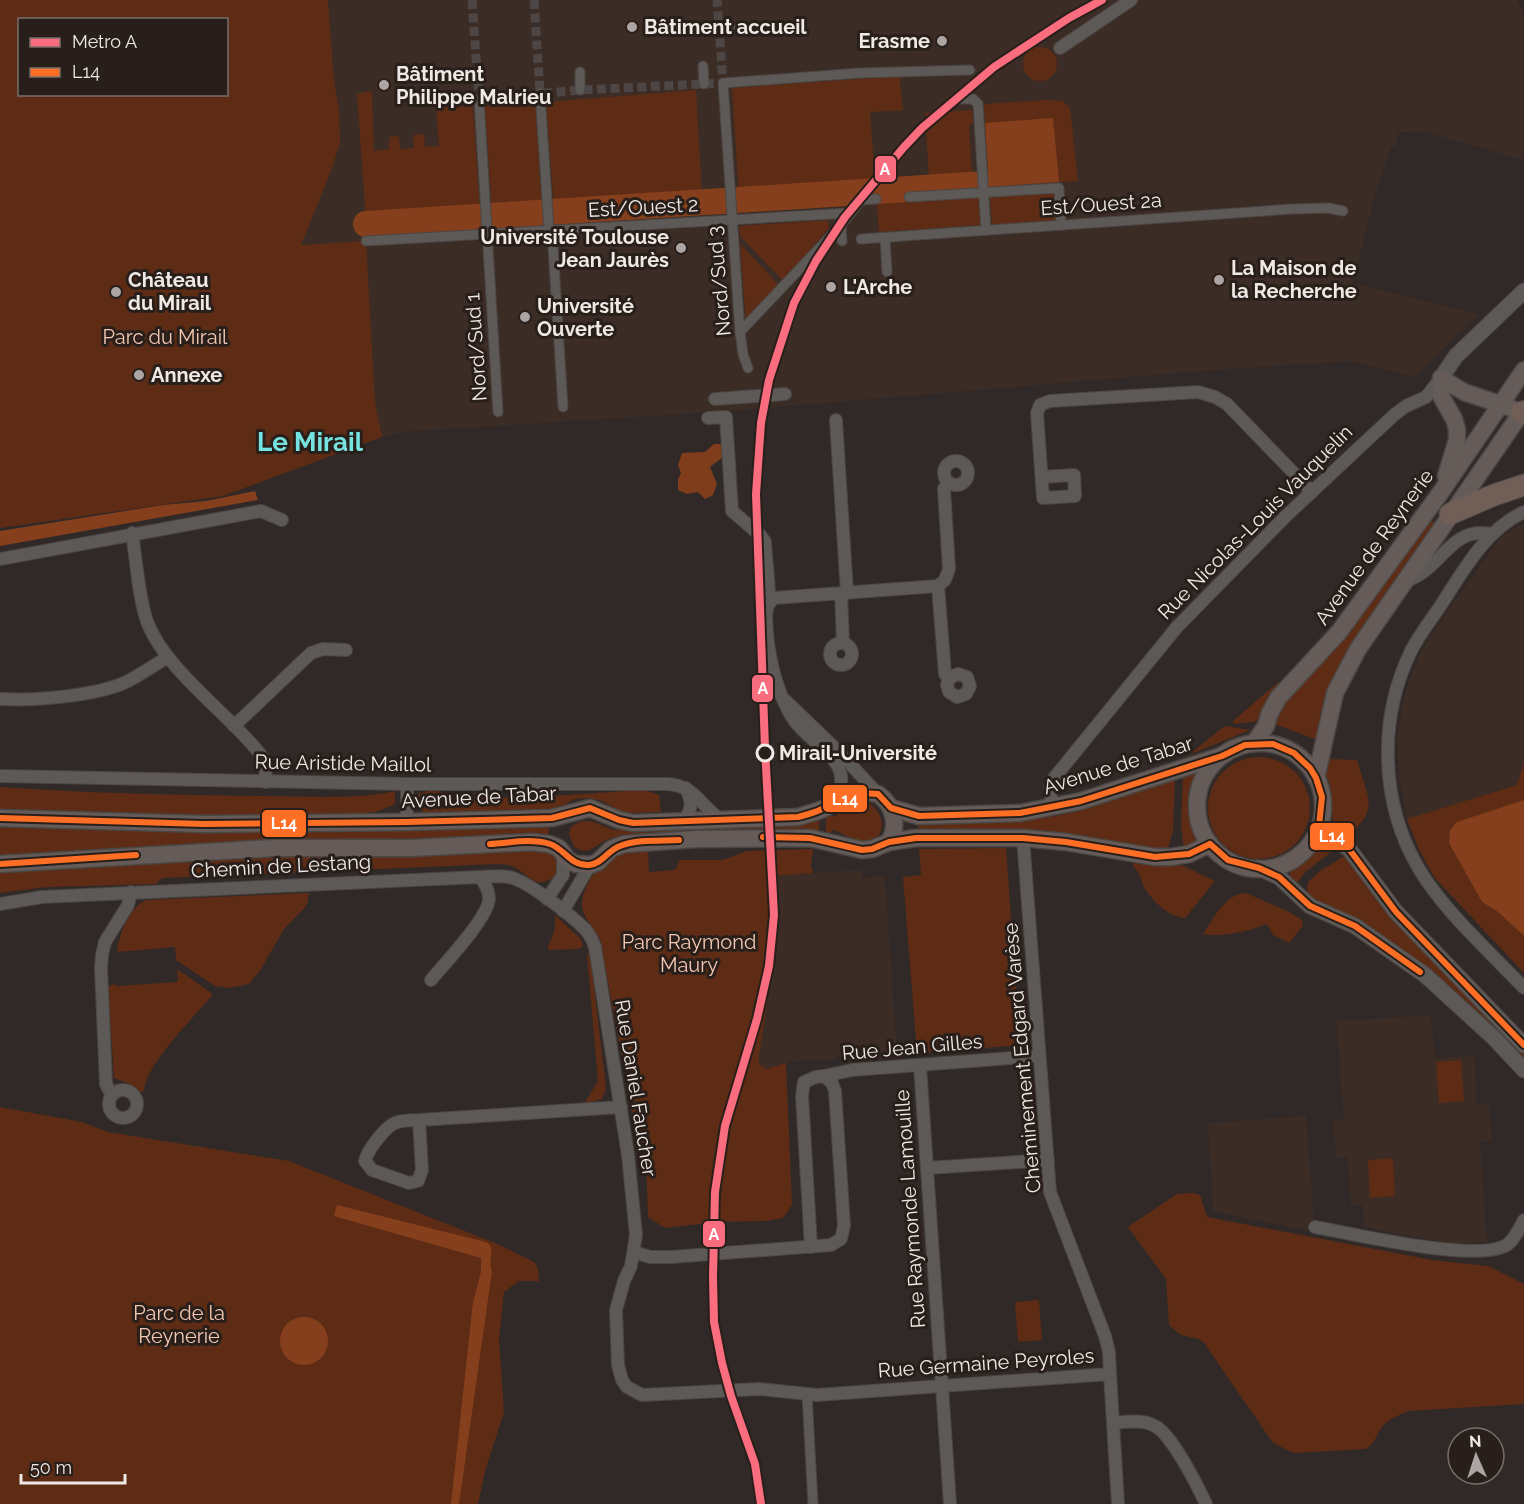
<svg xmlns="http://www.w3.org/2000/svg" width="1524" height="1504" viewBox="0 0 1524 1504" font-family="Raleway,sans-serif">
<rect width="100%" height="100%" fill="#302928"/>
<g fill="#3b2c25" fill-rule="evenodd">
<path d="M0,0H1517L1524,14V160L1428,133L1399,132L1396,146H1391L1375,195L1353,283L1480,314L1414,377L1350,361L1216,370L730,411L402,432L382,437L223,496L0,528ZM20,20H226V94H20Z"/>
<path d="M1524,523V762L1517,785L1407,819L1399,779L1397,741L1402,707L1410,677L1424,647L1439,623L1500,538Z"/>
<path d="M861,870L862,878L885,876L897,1052L837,1056V1059L789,1062L769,1069L761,1067L759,1063V1056L777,938L774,875Z"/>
<path d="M1431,1015L1435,1058L1474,1055L1477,1104H1489L1492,1141L1480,1142L1487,1242L1452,1244L1364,1227L1362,1205L1351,1206L1348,1157L1336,1158L1333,1121L1344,1119L1336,1021Z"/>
<path d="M1306,1116L1315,1232L1213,1211L1208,1123Z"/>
</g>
<g fill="#5e2c14" fill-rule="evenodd">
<path d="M0,0H328L334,82L339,109L340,143L331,171L301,245L366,241L375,402L382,437L223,496L0,528ZM20,20H226V94H20Z"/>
<circle cx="1040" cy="64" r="17"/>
<path d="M901,74L900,80L903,110L870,112L876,194L857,195L849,205L740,211L732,88L858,79Z"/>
<path d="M696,90L703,214L555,223L546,102Z"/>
<path d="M369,91L372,93L374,151L389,149V137L399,136L400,149L414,148L413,135L424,134L425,147L439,146L436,108L473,106L481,228L367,235L357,94Z"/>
<path d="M1045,100L1063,101L1070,108L1078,181L989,187L984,104Z"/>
<path d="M535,103L543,224L493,228L485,106Z"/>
<path d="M972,110L973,124H969L972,177L929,179L925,113Z"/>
<path d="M1054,193L1056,221L992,225L990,196Z"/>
<path d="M982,196L983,225L879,232L877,204Z"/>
<path d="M828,220L829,228L783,281L740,236L739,226Z"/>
<path d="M740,244L779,285L746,322Z"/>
<path d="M1430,519L1435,523L1428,537L1329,688L1322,711L1318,740L1274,724L1284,702L1340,644Z"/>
<path d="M1287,679C1274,692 1262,703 1259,721L1234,724L1233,721L1276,684Z"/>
<path d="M1225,726L1251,730L1188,755Z"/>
<circle cx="1259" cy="808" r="51"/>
<path d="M1328,759L1357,760C1367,797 1381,809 1347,836L1338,832L1333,827L1331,794L1329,782L1323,771Z"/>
<path d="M1524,762V800L1450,830L1449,842L1482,902L1498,912L1524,936V973L1434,877L1419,849L1407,819L1517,785Z"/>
<path d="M1197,771C1198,780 1191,789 1190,799C1189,819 1196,826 1199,843L1184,847L1181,827L1183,775Z"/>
<path d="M1175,778L1173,830L1168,849L1156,851L919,833L918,820C969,821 1020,824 1070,813C1106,805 1140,789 1175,778Z"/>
<path d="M0,787C87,793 174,795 262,796C301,796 358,800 395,791V804L379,811L361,814L229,816L0,809Z"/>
<path d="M431,790C500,805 574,793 645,790L659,795L661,812L623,813L602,801L588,798L575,799L553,811L425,813L419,809L415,802L418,794Z"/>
<path d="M865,802C888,810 887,842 865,842C853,842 844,833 834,830L826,836V816L828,814L834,817L854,803Z"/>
<path d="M819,816V834C754,826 686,832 621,836C615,837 610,838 606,840C593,847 589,856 574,847L569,834L571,827C586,815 598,824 613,830Z"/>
<path d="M0,823L472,828L549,827L548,837L526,836L208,843L0,855Z"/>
<path d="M1326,841L1336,848L1305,872L1296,884L1290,878V871C1304,865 1313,855 1321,843Z"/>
<path d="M514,848L550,852L558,859V874C531,895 529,869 508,865C497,863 484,865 474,865L162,878L156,884L47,887L0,893V873L220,859L441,853Z"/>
<path d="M1006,848L1020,1045L917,1053L903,877L921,875L919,849Z"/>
<path d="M813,849L811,865L813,873L774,876L777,938L759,1056V1064L766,1069L786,1063L792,1205L783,1218L766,1221L717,1222L665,1228L648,1217L646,1161L639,1150L600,939C595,929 583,917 582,907C581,895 589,877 598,870C602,867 607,866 610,863C613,861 614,857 616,855C624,849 639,851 648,852L649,872L675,870L680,860H723L747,851Z"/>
<path d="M1346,855L1389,911L1524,1052V1066L1479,1020L1307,896L1308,882L1320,871Z"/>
<path d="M1135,860L1179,864L1215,881L1185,918C1169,917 1152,901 1144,887C1140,878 1141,874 1133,866Z"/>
<path d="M309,893L307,905L284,929L261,969L249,984L229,988L215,986L176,960L175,947L117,952C120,933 128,909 146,900Z"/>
<path d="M1246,893L1289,912L1302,920L1303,926L1289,943L1273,935L1267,924C1245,932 1226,937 1203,934C1214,918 1225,894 1246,893Z"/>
<path d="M555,915L581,939L583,947L577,949L549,950L548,946C554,935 556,928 555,915Z"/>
<path d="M590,953L606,1088L602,1099L584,1104L598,1081L587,954Z"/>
<path d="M177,969L213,994C195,1017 146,1063 144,1091L141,1092L130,1084L114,1078L108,986L115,984V986L178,982Z"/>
<path d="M1461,1060L1464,1101L1439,1103L1436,1062Z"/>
<path d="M0,1107L82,1122L108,1132L289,1161L495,1243L534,1262L538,1268L539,1281H519L504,1292L499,1339L504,1412L485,1471L478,1504H0Z"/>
<path d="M1393,1158L1395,1196L1370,1198L1368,1160Z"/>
<path d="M1192,1193L1200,1195L1207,1217L1432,1260L1488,1266L1524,1284V1404L1408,1411C1399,1415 1389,1419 1383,1426C1375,1436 1377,1441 1366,1449L1294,1453L1273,1443L1204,1343L1199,1339L1181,1335L1169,1325L1166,1279L1128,1227L1177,1194Z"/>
<path d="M1039,1300L1042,1340L1018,1342L1015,1302Z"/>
</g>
<path fill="#803d1b" d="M714,444H722L723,457L710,467L717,484L713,495L705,499L698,492L687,494L678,490V479L681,473L678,465L682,453L705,452Z"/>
<g fill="#863f1c">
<path d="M1053,118L1059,182L989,187L985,123Z"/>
<path d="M255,491L258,500L0,546V531L163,505L206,501Z"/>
<path d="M1524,800V936L1498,912L1482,902L1449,843L1450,830L1457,822Z"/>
<path d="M337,1205L486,1242C497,1248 487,1261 492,1271L459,1504H451L473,1302L481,1272V1258L334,1216Z"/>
<circle cx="304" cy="1341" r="24"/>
</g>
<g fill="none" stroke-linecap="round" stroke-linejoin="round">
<path stroke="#863f1c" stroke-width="26" d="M366,224L985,184"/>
<g stroke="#4d4644" stroke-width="9" stroke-dasharray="9 4.5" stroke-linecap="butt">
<path d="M472,0L479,100"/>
<path d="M534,0L540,93"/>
<path d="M449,102L580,90L723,83L717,0"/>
</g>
<g stroke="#4b4644" stroke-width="11">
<g id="pedestrian">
<path d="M719,30L776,27"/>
<path d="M703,66L704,84"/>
<path d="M580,72V90"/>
<path d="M540,93L549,231"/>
<path d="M960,99H973L978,104L986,230"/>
<path d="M479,100L498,412"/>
<path d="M909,197L1059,188L1061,225"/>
<path d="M841,225L842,241"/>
<path d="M552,231L563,407"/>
<path d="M885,238L887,272"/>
<path d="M861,239L1292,209L1328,208L1343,211"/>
<path d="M366,241L850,213"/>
<path d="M740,332L841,225L861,200L876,199"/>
<path d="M748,368L743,354L740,332L723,83L860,73L970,70"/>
<path d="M807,1394L813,1504"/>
</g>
</g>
<g stroke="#4b4644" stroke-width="14">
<g id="minor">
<path d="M1060,48L1131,0"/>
<path d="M715,399L785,394"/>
<path d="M708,418L726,417L732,511L761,536L765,542C766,561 769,579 769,598C769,604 766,610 766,616C767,651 773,683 790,714C809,748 859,757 835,803"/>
<path d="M836,420L847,593"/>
<circle cx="956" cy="473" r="12"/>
<path d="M1042,477L1074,475L1075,496L1043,498L1037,413L1040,405L1050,401L1198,392L1215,397L1227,404L1312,492"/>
<path d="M1524,512C1486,529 1463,571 1441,605C1431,620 1419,635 1411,651C1378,719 1380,803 1419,869C1444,911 1490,952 1524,988"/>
<path d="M132,533C136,558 139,602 148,624C167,671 229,714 261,755L265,762L266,782"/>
<path d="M0,559L261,511L282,520"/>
<path d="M1406,581C1442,570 1449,526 1491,534"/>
<path d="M938,586L945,674L949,678L947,685L949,692L957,697L966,694L970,686L967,677L958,674L949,678"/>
<path d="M841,594L843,643"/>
<path d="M768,605L774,598L938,586L945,580L949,569L944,489L948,482"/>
<circle cx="841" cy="654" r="11"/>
<path d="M0,699C34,701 93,696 124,683C139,676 154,665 168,657"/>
<path d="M786,701L838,751L878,794"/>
<path d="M234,726L311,653L323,649L346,650"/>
<path d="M0,776L407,784H668C695,786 700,805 720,819"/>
<path d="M407,784V822"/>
<path d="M1052,808L1050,787L1054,778L1177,627L1286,516L1394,415L1406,406L1426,397L1441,378"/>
<path d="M684,820C693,808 692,802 686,788"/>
<path d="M1023,838L1050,1192L1105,1336L1109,1352L1110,1374"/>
<path d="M547,899L563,875V855"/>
<path d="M0,904L42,897L480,877C489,877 499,875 508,877C527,880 572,916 586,930C590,935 593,941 595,947L628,1155L636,1235L631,1266L624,1281L616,1310L618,1365L622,1380L627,1387L642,1395L759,1389L817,1395L1110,1374L1118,1504"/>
<path d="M563,911L590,865"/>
<path d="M431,980C445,963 488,918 489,899C489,890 485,884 480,877"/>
<path d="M920,1066L950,1504"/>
<path d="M824,1076L852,1070L1039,1056"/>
<circle cx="123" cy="1104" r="14"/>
<path d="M111,1094L106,1084L101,968L102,955L105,942L128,905L131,892"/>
<path d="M419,1120L422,1170L418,1181L409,1183L372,1170L365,1161C367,1151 385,1127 395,1123C402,1120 411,1120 419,1120L621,1107"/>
<path d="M927,1168L1048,1160"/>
<path d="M1315,1227C1353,1234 1473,1262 1505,1246C1514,1241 1519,1229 1524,1220"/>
<path d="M634,1252L650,1257H671L831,1245L841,1239L844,1226L835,1091L832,1083L824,1076L816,1077L804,1082L802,1096L811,1247"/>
<path d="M1113,1423C1126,1422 1142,1419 1155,1426C1172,1435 1197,1485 1206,1504"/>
</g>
</g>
<g stroke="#4b4644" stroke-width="17">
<g id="tertiary">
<path d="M1441,378L1456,356L1524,291"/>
<path d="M1319,826L1349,849L1396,912L1524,1045"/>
<path d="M1259,868L1279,877L1310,906L1355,926L1425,975L1494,1038L1524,1070"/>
</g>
</g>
<g stroke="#4b4644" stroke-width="19">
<g id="secondary">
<path d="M1441,378V396L1454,419L1457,429V440L1446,476"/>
<path d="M1441,378L1464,392L1511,408"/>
<path d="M1254,743L1266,726L1269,715L1278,698L1339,632L1441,492L1524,370"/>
<circle cx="1260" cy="806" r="63"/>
<path d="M1316,778L1335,693L1358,649L1524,409"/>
<path d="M891,808L919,816L1020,813L1081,801L1221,756"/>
<path d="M0,818L204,824L407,822L552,818L590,808L619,820L633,823L798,817C807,814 817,812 825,808C846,798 854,789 878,794C894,805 899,825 889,842"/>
<path d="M0,864L273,848H412L532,842L549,844L559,848L568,860L576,864L590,865L598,862L611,849L624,844L697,839L810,838L862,850L872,849L889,842L916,838H1023L1066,842L1155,857H1171L1189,854L1210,844"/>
</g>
</g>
<g stroke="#4b4644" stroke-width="23">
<g id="motorway">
<path d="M1522,412L1524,413"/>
<path d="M1450,514L1494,495L1524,485"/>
</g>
</g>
<use href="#pedestrian" stroke="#5d5957" stroke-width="9"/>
<use href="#minor" stroke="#5d5957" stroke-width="12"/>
<use href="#tertiary" stroke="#5d5957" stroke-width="15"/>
<use href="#secondary" stroke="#655c59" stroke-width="16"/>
<use href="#motorway" stroke="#715f57" stroke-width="21"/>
<g stroke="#291f1a" stroke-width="10">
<g id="bus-1">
<path d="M0,818L204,824L407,822L552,818L590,808L619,820L633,823L798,817C806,815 814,813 822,809C842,801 855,791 878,794L891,808L919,816L1020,813L1081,801L1222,756L1245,745L1273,744L1294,753L1310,768L1316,778L1322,797L1319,826L1349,849L1396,912L1524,1045"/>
<path d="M763,837L810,838L862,850L872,849L889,842L916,838H1023L1066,842L1155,857L1189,854L1210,844"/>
<path d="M490,844C509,843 531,838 550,844C565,849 570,866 589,865C602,864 608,850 620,846C638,839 660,841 679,840"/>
<path d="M1210,844L1228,860L1259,868L1279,877L1310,906L1355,926L1420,972"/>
<path d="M0,864L136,855"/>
</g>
</g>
<use href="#bus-1" stroke="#ff6e25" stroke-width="6"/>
<g stroke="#291f1a" stroke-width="12">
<path id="metro-1" d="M761,1504L755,1464L731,1396L722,1363L714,1322L713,1277L715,1192L725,1126L757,1019L769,966L774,915L765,748L756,494L761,423L769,380L794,303L816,261L845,217L904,147L922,128L994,67L1069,18L1102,0"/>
</g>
<use href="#metro-1" stroke="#fa6d7e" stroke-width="8"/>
</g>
<g fill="#ada5a3" stroke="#291f1a" stroke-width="2">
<circle cx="632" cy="27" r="6"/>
<circle cx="942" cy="41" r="6"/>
<circle cx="384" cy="85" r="6"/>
<circle cx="681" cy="248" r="6"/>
<circle cx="1219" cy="280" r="6"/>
<circle cx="831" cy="287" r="6"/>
<circle cx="116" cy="292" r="6"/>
<circle cx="525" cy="317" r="6"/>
<circle cx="139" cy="375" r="6"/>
</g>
<circle fill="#291f1a" stroke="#f0e8e5" stroke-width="3" cx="765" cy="753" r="8"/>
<g text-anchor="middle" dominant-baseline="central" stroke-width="6" stroke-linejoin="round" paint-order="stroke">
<g font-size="20" font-weight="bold" fill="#f0e8e5" stroke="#291f1a" text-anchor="start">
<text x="644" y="27">Bâtiment accueil</text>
<text x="930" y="41" text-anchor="end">Erasme</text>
<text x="396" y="74">Bâtiment<tspan x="396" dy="23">Philippe Malrieu</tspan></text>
<text x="669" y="237" text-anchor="end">Université Toulouse<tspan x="669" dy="23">Jean Jaurès</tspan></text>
<text x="1231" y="268">La Maison de<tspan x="1231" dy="23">la Recherche</tspan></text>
<text x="128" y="280">Château<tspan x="128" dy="23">du Mirail</tspan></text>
<text x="843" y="287">L'Arche</text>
<text x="537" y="306">Université<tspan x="537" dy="23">Ouverte</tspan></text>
<text x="151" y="375">Annexe</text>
</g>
<g font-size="20" fill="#f0e8e5" stroke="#291f1a">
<text transform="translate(1101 204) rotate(-4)">Est/Ouest 2a</text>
<text transform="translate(643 207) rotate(-3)">Est/Ouest 2</text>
<text transform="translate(719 281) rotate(-95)">Nord/Sud 3</text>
<text transform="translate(476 347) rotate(-94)">Nord/Sud 1</text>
<text transform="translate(1255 522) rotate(-45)">Rue Nicolas-Louis Vauquelin</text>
<text transform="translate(1374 547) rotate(-54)">Avenue de Reynerie</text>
<text transform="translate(343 763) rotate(1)">Rue Aristide Maillol</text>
<text transform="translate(1118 765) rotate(-17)">Avenue de Tabar</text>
<text transform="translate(479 797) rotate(-3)">Avenue de Tabar</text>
<text transform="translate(281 866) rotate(-3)">Chemin de Lestang</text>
<text transform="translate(912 1047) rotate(-5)">Rue Jean Gilles</text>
<text transform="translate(1022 1058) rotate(-95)">Cheminement Edgard Varèse</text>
<text transform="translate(636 1088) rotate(81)">Rue Daniel Faucher</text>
<text transform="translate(910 1209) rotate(-94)">Rue Raymonde Lamouille</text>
<text transform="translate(986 1363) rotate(-4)">Rue Germaine Peyroles</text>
</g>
<g font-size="20" fill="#f4c7b3" stroke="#291f1a">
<text x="165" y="337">Parc du Mirail</text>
<text x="689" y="942">Parc Raymond<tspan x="689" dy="23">Maury</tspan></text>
<text x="179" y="1313">Parc de la<tspan x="179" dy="23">Reynerie</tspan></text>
</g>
<g font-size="20" font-weight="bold" fill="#f0e8e5" stroke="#291f1a" text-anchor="start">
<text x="779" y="753">Mirail-Université</text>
</g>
<g font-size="26" font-weight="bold" fill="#76e2e0" stroke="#291f1a">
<text x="310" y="442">Le Mirail</text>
</g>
</g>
<g stroke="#291f1a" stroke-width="2">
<rect x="874" y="155" width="23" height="28" rx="6" fill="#fa6d7e"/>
<rect x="751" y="674" width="23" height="29" rx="6" fill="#fa6d7e"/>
<rect x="822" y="784" width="46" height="29" rx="6" fill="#ff6e25"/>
<rect x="261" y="809" width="46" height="29" rx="6" fill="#ff6e25"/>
<rect x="1309" y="822" width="46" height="29" rx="6" fill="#ff6e25"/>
<rect x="702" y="1220" width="24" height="28" rx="6" fill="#fa6d7e"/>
</g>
<g font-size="16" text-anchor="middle" font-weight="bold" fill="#fff">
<text x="885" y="175">A</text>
<text x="763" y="694">A</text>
<text x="845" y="805">L14</text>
<text x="284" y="829">L14</text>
<text x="1332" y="842">L14</text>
<text x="714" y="1240">A</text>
</g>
<rect x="18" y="18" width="210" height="78" fill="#291f1a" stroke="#796f6b" stroke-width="1.5"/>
<rect x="30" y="38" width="30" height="9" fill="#fa6d7e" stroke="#796f6b" stroke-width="1.5"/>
<text x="72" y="48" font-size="18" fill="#f0e8e5">Metro A</text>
<rect x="30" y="68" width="30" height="9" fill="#ff6e25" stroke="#796f6b" stroke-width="1.5"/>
<text x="72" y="78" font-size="18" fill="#f0e8e5">L14</text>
<g transform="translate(1476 1456) rotate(357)"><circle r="28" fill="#291f1a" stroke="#796f6b" stroke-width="1.5"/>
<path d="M0-4.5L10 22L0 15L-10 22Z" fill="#ada5a3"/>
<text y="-9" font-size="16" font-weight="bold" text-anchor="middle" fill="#f0e8e5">N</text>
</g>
<path d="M21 1474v9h104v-9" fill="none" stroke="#f0e8e5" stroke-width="3"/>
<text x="30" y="1474" font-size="18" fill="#f0e8e5" stroke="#291f1a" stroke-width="4.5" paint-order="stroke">50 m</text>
</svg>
